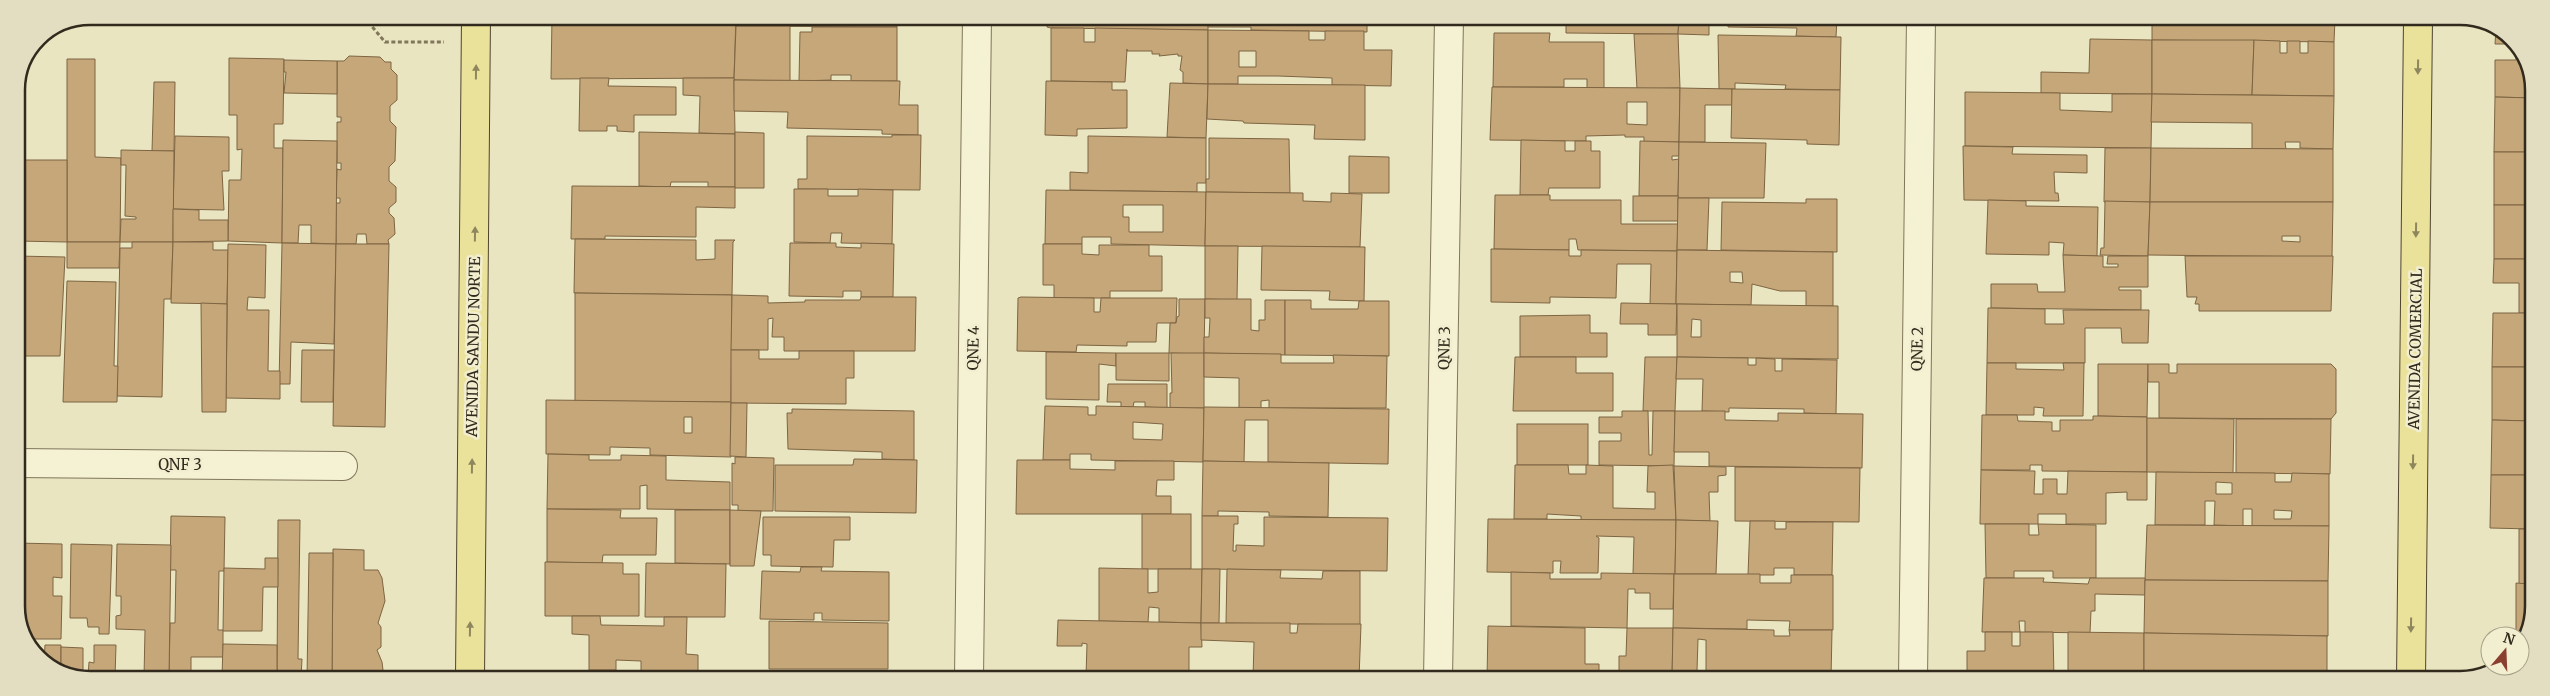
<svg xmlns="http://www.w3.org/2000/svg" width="2550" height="696" viewBox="0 0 2550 696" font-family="Merriweather,serif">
<rect width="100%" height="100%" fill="#e9e5c1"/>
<g fill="#c5a77a" stroke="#7e6542" fill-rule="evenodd">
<path d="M552,17H736L734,78L551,79Z"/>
<path d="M736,17H897V27L736,26Z"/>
<path d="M1047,17H1208V30L1051,28L1047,27Z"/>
<path d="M1208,17L1367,18V32L1251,30V27H1208Z"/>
<path d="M1562,18H1679L1678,34L1566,33V20Z"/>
<path d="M1679,18H1709V35L1678,34Z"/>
<path d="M1728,18H1837L1836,37L1796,36L1797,28L1728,27Z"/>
<path d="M2152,18L2335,19L2334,42L2152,40Z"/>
<path d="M736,26H790V81L734,80Z"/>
<path d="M812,27H897V81H851V75H831V80L799,81L800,32H812Z"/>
<path d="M1051,28H1084V42H1095V28L1208,30V84L1183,83V72L1180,70L1182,56H1178V54L1159,56L1160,54H1152V51H1127V49L1125,82L1051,81Z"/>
<path d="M2496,29L2516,41L2517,44H2495Z"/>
<path d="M1208,30L1309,31V40H1325V31H1364V50H1392L1391,86L1332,85V78L1278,76H1238V84H1208ZM1239,51H1256V67H1239Z"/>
<path d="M1494,33H1550L1549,42H1604V88H1587V79H1564V87H1493Z"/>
<path d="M1634,34H1678L1680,88L1637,89Z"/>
<path d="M1718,35L1841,37L1840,90L1785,89L1786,85L1735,83V89H1719Z"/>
<path d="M2090,39L2152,40V94L2041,93V72L2089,73Z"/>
<path d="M2152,40H2254L2252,95L2152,94Z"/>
<path d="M2254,40L2280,41V53H2287V41H2300V53H2308V41L2334,42V96L2252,95Z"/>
<path d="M2517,44L2534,85V98L2495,97V60H2516Z"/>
<path d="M349,56L380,57L385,62H391V69L397,75V100L390,106V121L396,127L395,161L389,167V181L396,187V202L389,208V213L394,218L395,234L388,240L389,244H367L366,234H357L356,244H336V203H340V198H336L337,169L341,170V163H337V122H341V117H337V61H344Z"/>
<path d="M229,58L284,59L283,124H274V148H283L282,243L228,241L229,180H241L242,149L237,150V115H229Z"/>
<path d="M67,59H95V157L121,158L120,242H67Z"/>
<path d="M284,60L337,61V94L284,93L286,72H284Z"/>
<path d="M580,78H609L608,86L676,87V115H634V132L617,131V126H607V131H579Z"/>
<path d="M683,78H734L735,134L699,133L700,96L683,95Z"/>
<path d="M734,80L900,81L899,105H918V135L882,134V130L787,128L788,112L734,111Z"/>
<path d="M1046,81L1112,82V90H1127V128L1077,129V136L1045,135Z"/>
<path d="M154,82H175L174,151H152Z"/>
<path d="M1170,83L1208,84L1206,138L1167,137Z"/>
<path d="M1208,84L1365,85V140L1314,139L1315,125L1244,123L1243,121L1207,119Z"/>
<path d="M1492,87L1680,88L1679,142H1644V137H1625V135L1586,136V141L1490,140ZM1627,102H1647V125L1627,124Z"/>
<path d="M1680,88L1732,89V105H1705V142H1679Z"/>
<path d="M1732,89L1840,90L1839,145L1807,144V140L1731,138Z"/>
<path d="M1965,92L2060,93V110L2112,112V94H2152L2151,148L1965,146Z"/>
<path d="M2152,94L2334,96L2333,149L2300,148V142H2285L2286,149H2252V123L2151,122Z"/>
<path d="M2495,97L2534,98L2533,152H2494Z"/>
<path d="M639,132L735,134V187H708V182H671L670,187L639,186Z"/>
<path d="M735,132L764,133V188H735Z"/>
<path d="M892,135H921L920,190L798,189V179H807V136L892,137Z"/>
<path d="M175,136L229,137V171H222L224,210L173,209Z"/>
<path d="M1088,136L1206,138V183H1197V192L1070,190V172L1088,173Z"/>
<path d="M1209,138L1289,139L1290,193L1206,192V179H1209Z"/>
<path d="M283,140L337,141L336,244L311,243V225H299L298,243H282Z"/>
<path d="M1521,140L1565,141V151H1575V141H1591V151H1600V188H1549L1548,195H1520Z"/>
<path d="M1640,141L1679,142V156H1672V160L1679,159L1678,196H1639Z"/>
<path d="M1679,142L1766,143L1764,198H1678Z"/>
<path d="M1963,146L2013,147L2012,154L2087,155V173L2054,172L2055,193H2058L2059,201L1964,200Z"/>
<path d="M2105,148H2151L2150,202H2104Z"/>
<path d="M2151,148L2333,149V202H2150Z"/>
<path d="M121,150L174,151L173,242H120L121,219H136V217L125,216L126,165H121Z"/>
<rect x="2494" y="152" width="39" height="53"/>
<path d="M1349,156L1389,157V193H1349Z"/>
<path d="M16,160H67V242L16,241Z"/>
<path d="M572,186L735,187V208L696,207V237L605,236V239H571Z"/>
<path d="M794,189H828V196H858V189L893,190L892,244L841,243L842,233H831L830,243L794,242Z"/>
<path d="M1046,190L1206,192L1205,246L1111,244V237H1082V244H1045ZM1123,205H1163V232H1129V217H1123Z"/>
<path d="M1206,192L1303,193V201L1331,202V193L1362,194L1360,247L1205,246Z"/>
<path d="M1495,195H1550V200H1621V224H1678L1677,251L1581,250H1578L1576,239H1569V250L1494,249Z"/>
<rect x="1633" y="196" width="45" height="25"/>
<path d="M1678,198H1709L1707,250H1677Z"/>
<path d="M1806,199H1837V252L1721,250L1722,202L1806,203Z"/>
<path d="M1988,200L2026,201V206L2098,207L2097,256L2063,255L2064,243L2049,242V255L1986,254Z"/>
<path d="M2105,201L2150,202L2148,256L2100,255L2101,248H2104Z"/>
<path d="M2150,202H2333L2332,257L2148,255ZM2282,236H2300V242L2282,241Z"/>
<rect x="2494" y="205" width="39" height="54"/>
<path d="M173,209L199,210V220H228V241L173,242Z"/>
<path d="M575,239L696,240V260L715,259V240H735L733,242L732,295L574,293Z"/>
<path d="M67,242H120L119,268H67Z"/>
<path d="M132,242H173L171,299H164L162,397L117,396L120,248H132Z"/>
<path d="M173,242H213V250H228L227,304L171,303Z"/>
<path d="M282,243L336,244L334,344L291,342L290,384H279Z"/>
<path d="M790,243H836V247L861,248V243L894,244L893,297H861V291H843V297L789,296Z"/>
<path d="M228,244L266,245L265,298L248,297L247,310H269L268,371H280V399L226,398Z"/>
<path d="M336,244H389L385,427L333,426Z"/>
<path d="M1043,244H1082V254L1099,255V245H1149V256H1162V291H1110V298H1054V285H1043Z"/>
<path d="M1205,246H1238L1237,300L1205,299Z"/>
<path d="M1262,246L1365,247L1364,301L1329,300L1330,291L1261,290Z"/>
<path d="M1491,249L1569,250V256H1581V250L1677,251L1676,304H1650L1651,264H1617L1616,298L1550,297V303L1491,302Z"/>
<path d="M1677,250L1833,252V306H1806V291H1780L1752,284L1751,305L1676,304ZM1730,272H1742L1743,283L1730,282Z"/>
<path d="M2063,255L2103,256V267H2118V264H2107L2108,256H2148V287H2119V290H2141V310L1991,308V284H2037L2038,292H2065Z"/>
<path d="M16,256L65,257L60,356H16Z"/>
<path d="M2185,256H2333L2331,311H2199V304H2195L2197,297H2187Z"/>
<path d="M2494,259H2533V313H2519V283H2493Z"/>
<path d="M67,281L116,282L114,366H118L117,402H63Z"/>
<path d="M575,293L732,295L731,402L575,401Z"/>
<path d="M732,295L768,296V303L805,302V300H860L861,297H916L915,351H784V337H772L773,318L768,319V350H731Z"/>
<path d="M1021,297L1094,298V312H1100L1101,298H1177L1176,323H1157L1156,342H1127V346L1077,345L1076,352L1017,351L1018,298Z"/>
<path d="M1179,299H1205L1204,354L1169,353L1170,323H1176L1177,317L1179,316Z"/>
<path d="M1205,299H1251V330L1259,331V320H1265V300H1285V355L1204,353V337H1209L1210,318H1205Z"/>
<path d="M1285,300H1311V309H1358L1359,301H1389V356L1285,355Z"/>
<path d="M201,303L227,304L226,412H202Z"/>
<path d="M1621,303L1677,304L1676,335H1648V324H1620Z"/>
<path d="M1677,304L1838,306V359L1677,357ZM1692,319L1701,320V337H1691Z"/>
<path d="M1988,308L2045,309V324H2064L2063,310H2149L2148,343H2122L2121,328H2085V363H1987Z"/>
<path d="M2493,313H2533L2532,367H2492Z"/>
<path d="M1590,315V333H1607V357H1520V316Z"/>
<path d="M302,350H334L333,402H301Z"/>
<path d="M731,350H759V359H799V351H854V378H846V404L731,403Z"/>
<path d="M1046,352L1116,353V366L1099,364V400L1046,399Z"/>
<path d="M1116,353H1169V381L1116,380Z"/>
<path d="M1171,353H1204V408H1170V393H1172Z"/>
<path d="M1204,353L1281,354V363H1334L1333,355L1387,356L1386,408H1269V400L1261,401V408H1239V378L1204,377Z"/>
<path d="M1515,357H1576V373H1613V411H1513Z"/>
<path d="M1645,357H1677L1675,411H1643Z"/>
<path d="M1677,357L1748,358V365H1756V358L1775,359V371H1782V359L1837,360L1836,414L1804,413V409L1729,408V412L1702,411L1703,379H1676Z"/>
<path d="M1987,363H2016V369L2064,370L2063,363H2084L2083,416H2043L2044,408L2034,407V415H1986Z"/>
<path d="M2098,364H2148L2147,417L2098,416Z"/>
<path d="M2148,364H2169V373H2177V364H2331L2336,369V413L2331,419L2159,418V382H2148Z"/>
<path d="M2492,367H2532V421L2492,420Z"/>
<path d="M1108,384H1167V408L1145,407V402H1134L1133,407H1121V402H1107Z"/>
<path d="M546,400L731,402V457L650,455V448L610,447V455L546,454ZM684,417H692V433H684Z"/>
<path d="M731,403H747L746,457L730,456Z"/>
<path d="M1045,406L1088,407V415H1096V406L1204,408L1203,462L1091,460V454H1070V460H1043ZM1133,422L1163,424L1162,440L1133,439Z"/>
<path d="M1204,407L1389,409L1388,464L1268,462V420H1245L1244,462L1203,461Z"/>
<path d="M792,409L914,411V460L882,459V452L788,449L787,413H792Z"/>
<path d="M1622,411H1648L1649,455H1652L1653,411H1675L1674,466L1599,465V441H1621V433H1599V417H1622Z"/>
<path d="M1675,411H1725V420L1778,421V413L1863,414L1862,468L1709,466V452H1674Z"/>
<path d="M1982,415H2017L2018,421L2052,422V431H2060V420H2093V416H2098L2147,417V472L2042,471V465H2030V470H1981Z"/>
<path d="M2147,418L2234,419L2233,473L2147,472Z"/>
<path d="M2236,419H2331L2330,474L2236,473Z"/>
<path d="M2492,420L2532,421V475H2491Z"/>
<rect x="1517" y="424" width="71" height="41"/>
<path d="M548,454L589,455V460H621V455L666,456V480L730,482V510L647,509V485L640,486V509H547Z"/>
<path d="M735,457L774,458L773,511H738V505H732V463L735,464Z"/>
<path d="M854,459L917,460L916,513L775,511V465H853Z"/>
<path d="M1017,460H1070V469L1115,470V461H1174V480H1157L1156,496H1171V514H1016Z"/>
<path d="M1203,461L1329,463L1328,517L1269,516V512L1218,511V516H1202Z"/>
<path d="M1515,465H1568L1569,474H1586V465L1613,466V508L1655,509V492H1647L1648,466L1673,465L1676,520H1581V516L1547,514V519H1514Z"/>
<path d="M1674,466L1726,467V475L1718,476V492H1709L1710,521L1676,520Z"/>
<path d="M1735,467L1860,468L1859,522L1735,521Z"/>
<path d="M1981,470L2035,471L2034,494H2043V479H2057V494H2067L2068,471L2147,472V500H2127V492L2106,493V524H2066V514H2038V524H1980Z"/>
<path d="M2156,472L2275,473V482H2291L2292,473L2329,474V526H2252V509H2243V526L2214,525L2215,501H2205V525H2155ZM2216,482L2232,483V494H2216ZM2274,510L2292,511L2291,519H2274Z"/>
<path d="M2491,475H2532V529L2490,528Z"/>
<path d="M547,509L621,510L620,518H657L656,555H603L602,563L547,562Z"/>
<path d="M675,510H730V564L675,563Z"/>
<path d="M730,510L761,511L754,566H730Z"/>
<rect x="1142" y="514" width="49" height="55"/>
<path d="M171,516L225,517L224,571H219L218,630H223V657H191V677H169L170,623H175L176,570H170Z"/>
<path d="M1202,516H1238V524H1234L1233,551H1236V545L1264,546V517L1388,518L1387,571L1202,569Z"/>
<path d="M763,517H850V540H834L833,567L771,566V555H763Z"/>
<path d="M1488,519L1676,520L1675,574H1633L1634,537L1596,536L1599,538L1598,573H1560L1561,561H1553V573L1487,572Z"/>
<path d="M278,520H300L298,659H302L301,678H277Z"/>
<path d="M1676,520L1718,521L1716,574H1675Z"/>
<path d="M1750,521H1775V529H1786V522H1833L1832,575H1794V568H1774V575H1748Z"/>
<path d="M1985,524H2029V535H2039L2038,524L2096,525V578H2053V571H2014V578H1986Z"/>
<path d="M2147,525L2329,526L2328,581L2145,580Z"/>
<path d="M2519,529H2532L2531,584H2519Z"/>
<path d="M16,543L62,544V578L53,577V596H62L61,639H28L22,625V619H20L16,611Z"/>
<path d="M71,544L112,545L109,634H99V627H88L87,618H70Z"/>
<path d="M117,544L171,545L169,677H144L145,630L116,629V616L121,615V596H116Z"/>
<path d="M333,549L364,550V570H378L382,578L385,601L378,623L381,627V647L377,650L382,662L384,678H332Z"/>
<path d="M309,553H333L332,678H307Z"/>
<path d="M265,558H278V587H263L262,631H223L224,568L265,569Z"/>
<path d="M545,562L623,563V574H639V616H545Z"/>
<path d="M646,563L726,564L725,617H645Z"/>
<path d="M801,567H822L821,571L889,572V621L822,620V613H814V620L760,619L762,571L800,572Z"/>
<path d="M1099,568L1148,569V593L1158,592V569H1202L1201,623L1159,622V608L1149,607L1148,622L1099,621Z"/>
<path d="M1202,569H1220L1219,623H1201Z"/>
<path d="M1227,569L1281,570L1280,578L1322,579L1323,571H1360V625L1226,623Z"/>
<path d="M1511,572L1550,573V579H1601V573L1674,574L1673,609H1650V593H1635V589H1628L1627,628L1511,626Z"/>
<path d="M1674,574H1760V583H1791V575H1833V630H1789L1790,621L1747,620V629L1673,628Z"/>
<path d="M1984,578H2044L2043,582L2088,584L2090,578H2145V595L2095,594V611H2091L2090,633L2025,632V621H2019L2020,632H1982Z"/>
<path d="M2145,580L2328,581V636L2144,633Z"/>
<path d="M2516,583L2531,584V625L2523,637L2516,636Z"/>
<path d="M572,616H600L601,625L664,626V617H687L686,654L698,655V671H641V661L616,660V670H589V635L572,634Z"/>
<path d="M1058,620L1201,623L1202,647H1189V678L1086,676L1087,644L1082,643V646H1057Z"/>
<path d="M769,621L888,623V669H769Z"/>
<path d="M1201,623H1290V633H1297L1298,624H1361L1359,679L1253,678L1254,642L1201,640Z"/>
<path d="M1488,626L1585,628V664H1599V679H1487Z"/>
<path d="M1627,628H1673L1672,679H1619V656H1626Z"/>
<path d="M1673,628L1774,630V636H1790L1789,630H1832L1831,679H1672ZM1698,639L1706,640V671H1697Z"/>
<path d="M1985,632H2012V646H2020V632H2053L2054,679H1967V651H1985Z"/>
<path d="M2068,632L2144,633V679H2068Z"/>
<path d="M2144,633L2327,636V680L2144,679Z"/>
<path d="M2489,637L2490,666H2501L2489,670Z"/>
<path d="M223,644L277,645V678L222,677Z"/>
<path d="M45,645H61V671L44,661Z"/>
<path d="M94,645H116L115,677H88L89,662L94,663Z"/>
<path d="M61,647L83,648V677H71L61,671Z"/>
<path d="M696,671L730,672V678H696Z"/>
<rect x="730" y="672" width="31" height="6"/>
<path d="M797,673L821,674V678H797Z"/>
<path d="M544,674L600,675V677L635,678H544Z"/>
<path d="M848,674L888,675V678H848Z"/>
<path d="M1040,675L1073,676V678H1040Z"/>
<path d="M1253,677V678L1330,679H1253Z"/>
</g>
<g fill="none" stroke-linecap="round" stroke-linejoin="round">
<g stroke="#81765a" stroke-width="30">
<g id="minor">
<path d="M16,463L343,466"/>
<path d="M969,678L977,17"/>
<path d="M1438,679L1449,18"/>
<path d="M1913,679L1921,18"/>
</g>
</g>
<g stroke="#4f442e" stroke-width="30">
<g id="major">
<path d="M470,678L476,17"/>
<path d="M2411,680L2418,19"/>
</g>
</g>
<path stroke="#81765a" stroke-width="3" stroke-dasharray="4 2.5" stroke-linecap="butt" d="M364,17L385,42H444"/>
<use href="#minor" stroke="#f5f1d3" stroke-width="28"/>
<use href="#major" stroke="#eae19b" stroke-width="28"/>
</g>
<defs><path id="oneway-solid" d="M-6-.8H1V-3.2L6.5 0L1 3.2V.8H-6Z" transform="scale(1.25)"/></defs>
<g fill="#8e865c">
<use href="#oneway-solid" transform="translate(2418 67) rotate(91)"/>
<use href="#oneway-solid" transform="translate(476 72) rotate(-89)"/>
<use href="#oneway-solid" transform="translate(2416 230) rotate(91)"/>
<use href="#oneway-solid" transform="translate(475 234) rotate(-89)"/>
<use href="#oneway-solid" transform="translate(2413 462) rotate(91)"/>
<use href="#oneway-solid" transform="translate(472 466) rotate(-89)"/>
<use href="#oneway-solid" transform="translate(2411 625) rotate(91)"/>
<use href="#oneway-solid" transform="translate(470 629) rotate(-89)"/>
</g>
<g text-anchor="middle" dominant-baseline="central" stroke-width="5" stroke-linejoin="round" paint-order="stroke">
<g font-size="15" fill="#322b1d" stroke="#f2eed0">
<text transform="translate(473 347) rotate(-89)">AVENIDA SANDU NORTE</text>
<text transform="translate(973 348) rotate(-89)">QNE 4</text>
<text transform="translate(1444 348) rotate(-89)">QNE 3</text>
<text transform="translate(1917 349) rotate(-89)">QNE 2</text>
<text transform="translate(2415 349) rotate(-89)">AVENIDA COMERCIAL</text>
<text x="180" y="464">QNF 3</text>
</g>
</g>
<path d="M0 0H2550V696H0ZM90 25H2460A65 65 0 0 1 2525 90V606A65 65 0 0 1 2460 671H90A65 65 0 0 1 25 606V90A65 65 0 0 1 90 25Z" fill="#e3dec2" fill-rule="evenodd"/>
<path fill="none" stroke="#322b1d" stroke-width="2.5" d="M90 25H2460A65 65 0 0 1 2525 90V606A65 65 0 0 1 2460 671H90A65 65 0 0 1 25 606V90A65 65 0 0 1 90 25Z"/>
<g transform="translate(2505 651) rotate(19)"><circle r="24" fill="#f2eed0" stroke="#a5a088"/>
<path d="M0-4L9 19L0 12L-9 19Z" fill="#8b402f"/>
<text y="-8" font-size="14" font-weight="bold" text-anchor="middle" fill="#322b1d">N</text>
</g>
</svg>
